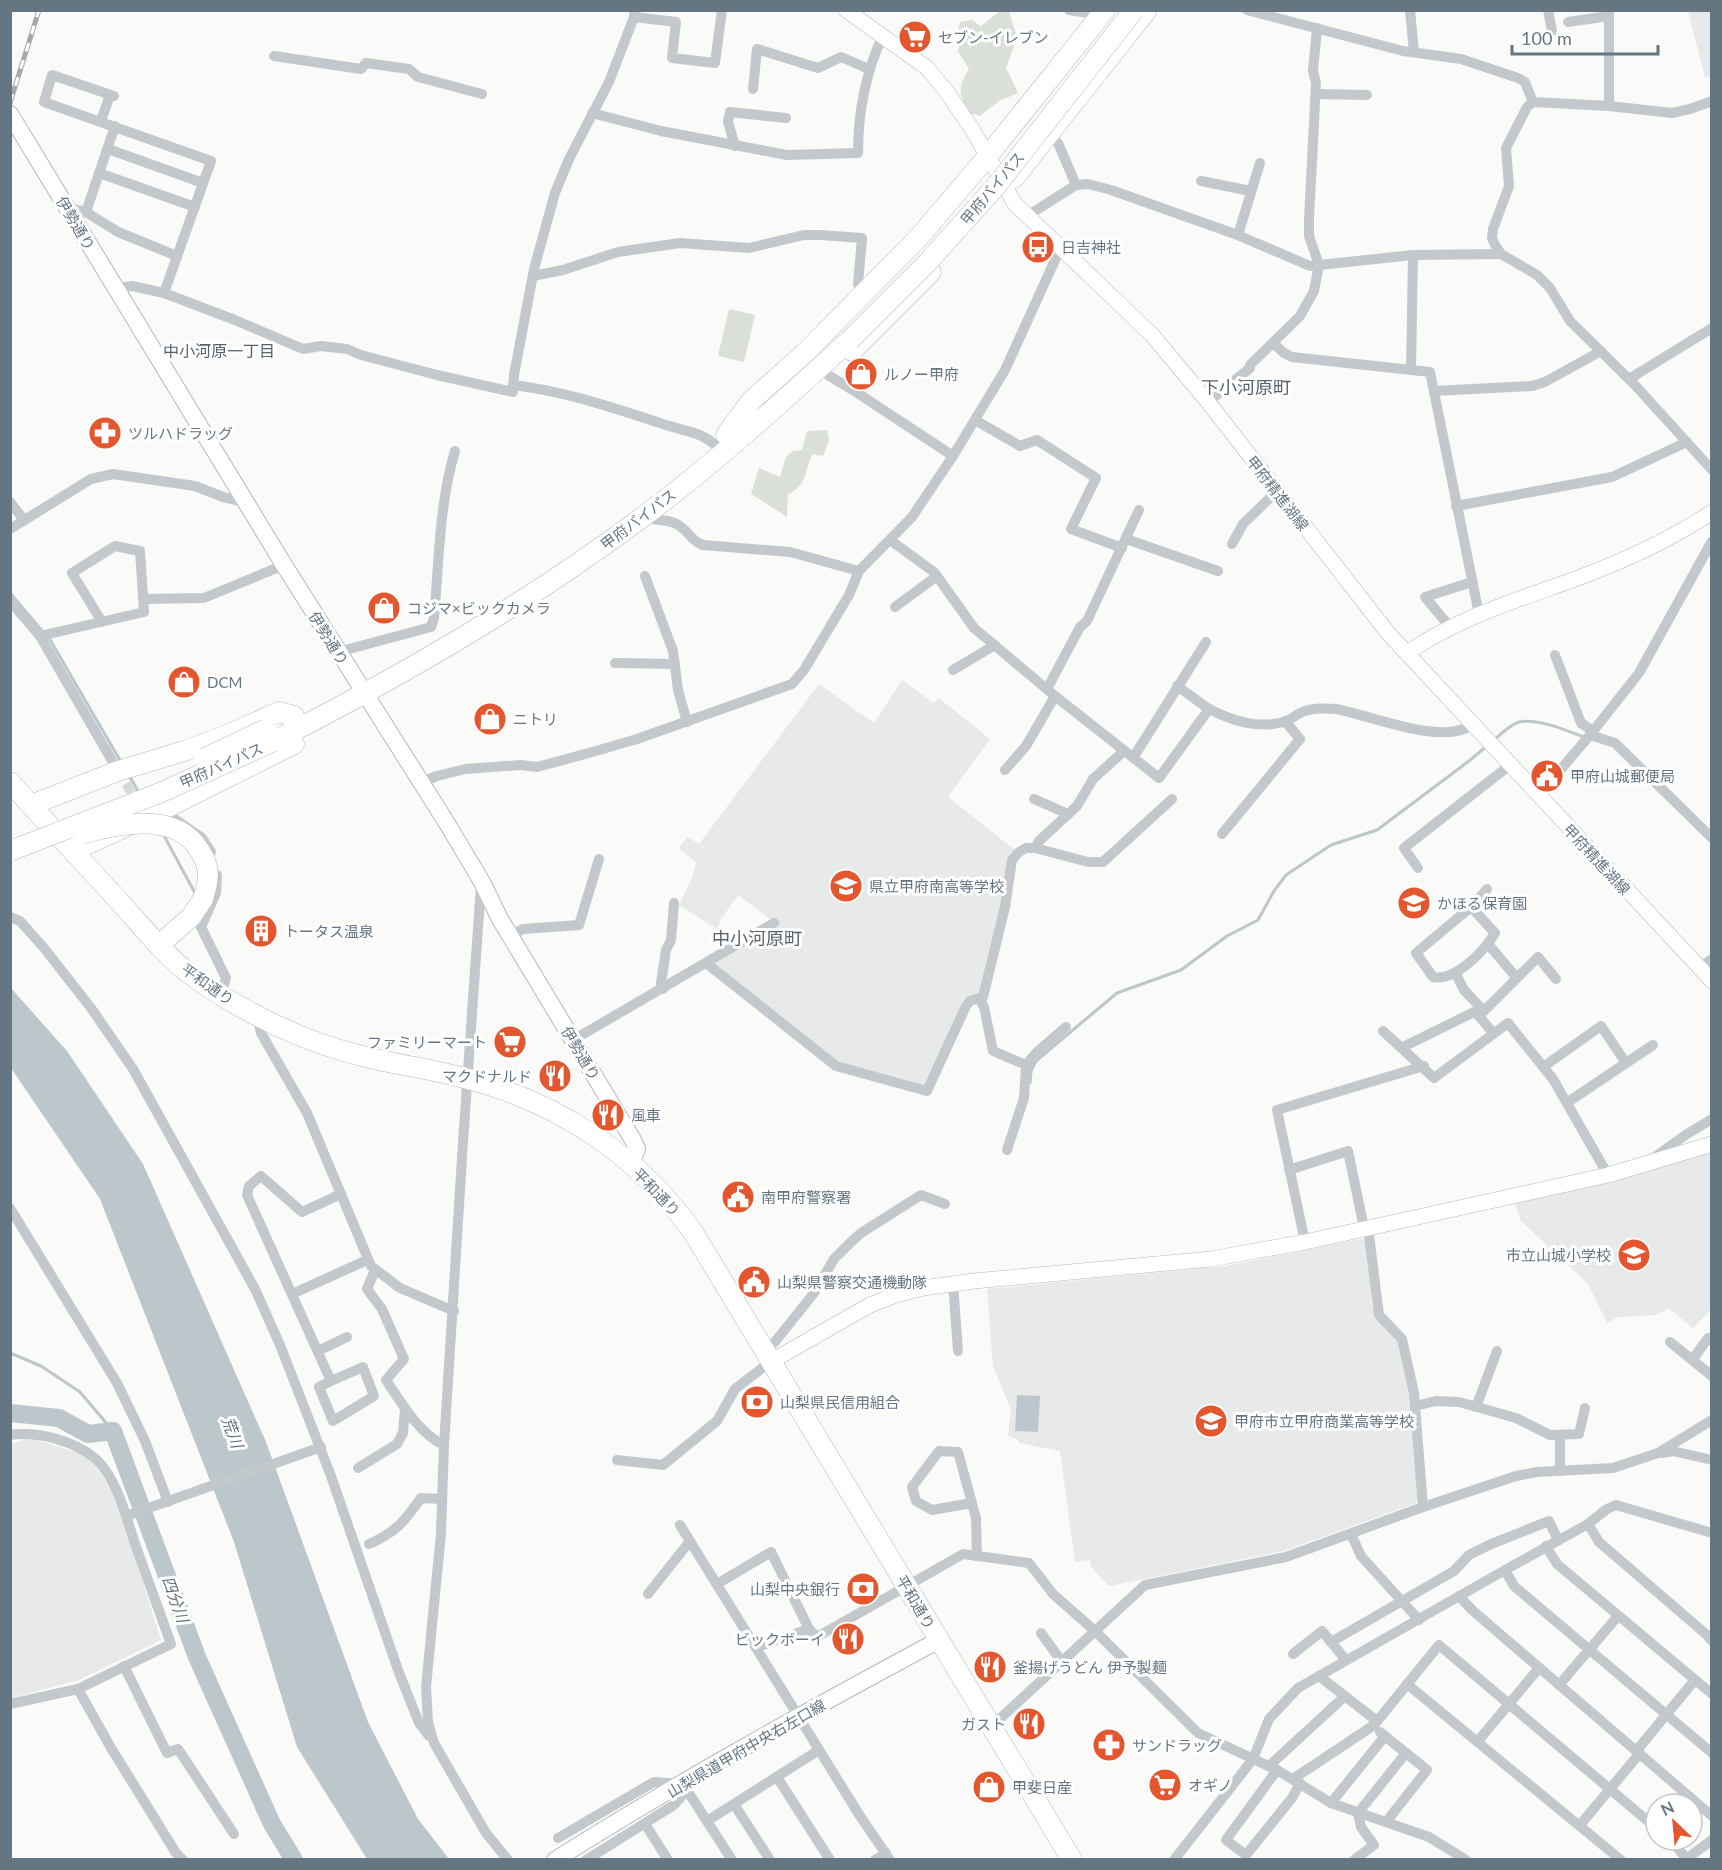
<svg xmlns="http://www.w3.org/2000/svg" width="1722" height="1870" viewBox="0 0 1722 1870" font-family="Lato,'Noto Sans JP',sans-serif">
<rect width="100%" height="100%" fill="#fafaf8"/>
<g fill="#e8e9e9">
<path d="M1688,11H1711V76L1705,78Z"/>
<path d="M902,680L934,703L939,698L990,739L948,797L1015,850L1009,855L1002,905L980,995L968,998L925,1087L838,1062L713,964L770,919L738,895L721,919L717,929L679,905L692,878L696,862L678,848L688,837L699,844L819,684L874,723Z"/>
<path d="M1711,1144V1310L1693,1328L1668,1308L1656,1315L1618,1317L1607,1323L1588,1284L1520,1220L1513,1196Z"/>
<path d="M1366,1238L1372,1306L1375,1316L1398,1341L1413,1406L1419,1498L1416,1503L1284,1551L1109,1586L1092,1568L1090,1560L1075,1562L1060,1451L1019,1443L1018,1440L1008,1435L1011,1410L993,1366L987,1289L1225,1266Z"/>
<path d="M30,1438L76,1452L89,1458L104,1478L118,1504L161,1640L79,1680L11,1698V1444Z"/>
</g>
<g fill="#dadfd7">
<path d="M1000,11L1009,12L1017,37L1006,68L1018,93L999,101L980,116L969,113C959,94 957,88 969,69L958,51L962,39L958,30L960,22L972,20L981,26Z"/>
<path d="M729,309L755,315L744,362L718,356Z"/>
<path d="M827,430L829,440L823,456L812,454C806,470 805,488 788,494L787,517L751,494L759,468L780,477L786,457L793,451L802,450L807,431Z"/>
</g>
<g fill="#bbc7cb">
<path d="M10,987L67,1051L143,1164L266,1442L368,1722L418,1819L449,1859H367L297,1747L234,1542L100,1199L11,1068Z"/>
<path d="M1017,1395L1040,1396L1038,1432L1015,1431Z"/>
</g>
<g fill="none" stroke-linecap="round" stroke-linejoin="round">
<g stroke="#bbc7cb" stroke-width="3">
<path d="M10,593L44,633"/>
<path d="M49,638L121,762"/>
<path d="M1495,739C1502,733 1510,725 1519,722C1538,718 1568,731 1586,738"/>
<path d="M129,775L139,793"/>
<path d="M162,832L196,895"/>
<path d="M1030,1083L1031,1071L1036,1061L1117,993L1181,970L1227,936L1258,920L1274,891L1286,875L1331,845L1377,830L1469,761L1488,745"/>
<path d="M10,1353L41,1366L80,1392L113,1431"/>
</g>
<path stroke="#bbc7cb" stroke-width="18" d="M10,1413L59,1418L88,1434L113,1431L197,1657L272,1824L294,1860"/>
<path stroke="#d5d9db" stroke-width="10" stroke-dasharray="10 5" stroke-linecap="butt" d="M118,771L139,804"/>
<g stroke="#b3babf" stroke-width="16">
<g id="secondary">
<path d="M846,10L927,68L947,92L972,129L1015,204L1152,335L1208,402L1388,633L1712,981"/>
<path d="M1407,653C1457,619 1511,602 1567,582C1617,564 1667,542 1712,512"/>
<path d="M770,1362L870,1305L896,1295L923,1288L974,1281L1211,1259L1305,1242L1608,1175L1712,1144"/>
</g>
</g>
<g stroke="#b5babe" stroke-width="18">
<g id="primary">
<path d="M10,114L284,565L448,825L482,882L500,919L633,1140L637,1149L631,1164"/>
<path d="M555,1860C680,1781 809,1710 939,1640"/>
</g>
</g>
<g stroke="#b4b9bd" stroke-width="21">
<g id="highway">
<path d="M1014,178L1147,10"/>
<path d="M852,351L931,272"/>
<path d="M726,435L751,401L807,351L920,236L987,157L1105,10"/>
<path d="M272,742C400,677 525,605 640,519C714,464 782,402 850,340"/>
<path d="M10,782C46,822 82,861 118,900C140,924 161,951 187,972C208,988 232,1003 256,1015C289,1033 326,1047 362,1056C397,1065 433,1069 468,1079C559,1103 638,1155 693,1232L1072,1860"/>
<path d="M31,805L118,771L184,751L225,736L279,712L294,716"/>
<path d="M73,851L162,810L294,744"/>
<path d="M159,945L191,917L203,899"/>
</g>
</g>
<g stroke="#c3c8cc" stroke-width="10">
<path d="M1069,10L1101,15"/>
<path d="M1247,10L1403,51L1461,59L1518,78L1525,82L1533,102L1609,106L1672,113L1690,109L1712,101"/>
<path d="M1410,10L1414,52"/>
<path d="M1548,10L1552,31"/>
<path d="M634,17L676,22L672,58L715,63L722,10"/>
<path d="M1568,22L1609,16"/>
<path d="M274,56L361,69L366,63L409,69L418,77L482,94"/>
<path d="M753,89L757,49L818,68L841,57L869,69"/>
<path d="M1316,94L1367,95"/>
<path d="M114,96L52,75L44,102L211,161L164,293"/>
<path d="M1533,102L1527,107L1506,148L1509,186L1493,229L1492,238L1495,245L1501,254L1537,275L1550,288L1570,321L1634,384L1712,470"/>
<path d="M1609,106V10"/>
<path d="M592,113L661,131L787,155L858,153C858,111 865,74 883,35"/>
<path d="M101,121L110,95"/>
<path d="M1048,137L1058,143L1076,185"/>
<path d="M735,146L728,122L730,112L786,118"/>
<path d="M108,149L203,183"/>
<path d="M99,173L195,207"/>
<path d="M1201,181L1251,191"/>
<path d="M67,208L86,212L118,232L177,256"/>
<path d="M86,212L115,126"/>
<path d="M1027,216L1076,185L1088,184L1111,190L1235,234L1310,266L1413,255L1501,254"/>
<path d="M1238,235L1260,163"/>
<path d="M533,276L563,270L618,252L680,243L749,248L804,235H820L862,238L858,284L863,294"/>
<path d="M117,288L132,286L164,293L235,320L303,349L321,346L347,349L361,355L437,375L513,392L514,375L534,269L555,193L569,159L609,82L634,17L635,10"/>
<path d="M1273,343L1284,353L1292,357L1430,372L1479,614"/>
<path d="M1411,370L1413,255"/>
<path d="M828,375L859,394L953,456"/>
<path d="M1629,379L1712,328"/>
<path d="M513,385C564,391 611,407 660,423C678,430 701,431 715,445"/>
<path d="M1434,391L1532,386L1545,382L1601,351"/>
<path d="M1208,402L1250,368V365L1300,316L1314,291L1319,265L1309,236V219L1316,83L1313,71L1317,28"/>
<path d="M975,420L1020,446L1037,440L1096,478L1071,529L1122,548"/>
<path d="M10,502L24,520"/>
<path d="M1456,506L1612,477L1687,442"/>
<path d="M643,518C655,520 672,519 681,527C691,534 690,540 703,545L790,552L859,571"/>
<path d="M10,529L91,479L113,474L195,486L223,497L246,502"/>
<path d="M1126,539L1218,571"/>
<path d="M890,540L934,572L974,628L1055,696L1159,778L1209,709C1233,721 1257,729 1284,722C1290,720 1295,716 1300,713C1309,708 1325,708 1336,709C1370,715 1444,747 1473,724"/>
<path d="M1232,544L1243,524L1277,491"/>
<path d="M645,576L673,651L678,690L687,722"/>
<path d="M144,599L204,598L284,565"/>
<path d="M10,601L40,636L118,771"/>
<path d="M895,607L937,576"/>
<path d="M1450,627L1425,597L1472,582"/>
<path d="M40,636L144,612L140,551L115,546L72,573L102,622"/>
<path d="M338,652L431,627L434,618C439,563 439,504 455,451"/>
<path d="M1555,655L1581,723L1593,731"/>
<path d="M615,663L675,664"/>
<path d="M953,670L995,645"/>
<path d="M1177,686L1209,709"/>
<path d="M1047,689L1080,627L1087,621L1139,510"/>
<path d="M1590,735L1615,743L1712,838"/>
<path d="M1133,758L1206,642"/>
<path d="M1005,770L1026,746L1055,696"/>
<path d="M421,782L437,776L465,769L521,765L537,767L596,751L637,739L792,684L804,670L849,595L859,571L912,517L953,456L1005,370L1060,249"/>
<path d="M1539,795L1590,735L1639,673L1712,541"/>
<path d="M1034,799L1068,814"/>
<path d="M162,810L202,838L211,852"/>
<path d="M1222,834L1300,739L1285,721"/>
<path d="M1035,848L1039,841L1077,806L1093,779L1124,751"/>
<path d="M1418,868L1404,848L1510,765"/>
<path d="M217,875L216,893L201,927L226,978L221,995"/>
<path d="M481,885L463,1142L444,1445L441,1533L426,1687L428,1722L434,1743L486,1833L508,1860"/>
<path d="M1471,907L1495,933C1485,950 1455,982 1433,977L1416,953L1471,907L1487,889"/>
<path d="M10,917L20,921L44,948L91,1008L133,1069L255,1289L280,1345L331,1476L398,1670L419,1723L429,1736"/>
<path d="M510,936L523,929L579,925L599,859"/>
<path d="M1488,944L1516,977"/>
<path d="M706,963L836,1066L927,1091L966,1006L970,1001L983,997L1005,907L1012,860L1019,852L1026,848H1035L1088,862H1103L1172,799"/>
<path d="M1699,968L1712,959"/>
<path d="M1456,974L1464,990L1483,1010"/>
<path d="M663,989L661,983L666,950L671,940L674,903"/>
<path d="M981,1002L984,1007L993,1051L1026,1065"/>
<path d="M257,1016L261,1033L307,1113L371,1266L400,1288L454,1311"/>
<path d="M1383,1031L1434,1078L1508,1023L1553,1079L1608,1175"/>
<path d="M1493,1033L1479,1016L1538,957L1556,979"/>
<path d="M573,1040L774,923"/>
<path d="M1403,1047L1474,1012L1479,1016"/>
<path d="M1543,1067L1601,1026L1626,1063"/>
<path d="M1568,1102L1653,1045"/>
<path d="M1007,1150L1024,1098L1026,1065L1037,1052L1066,1027"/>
<path d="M1652,1159L1687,1134L1712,1119"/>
<path d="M1289,1170L1348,1151L1364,1228"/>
<path d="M10,1208L117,1383L145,1441L168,1502"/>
<path d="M1368,1227L1379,1315L1402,1339L1414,1393L1423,1507"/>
<path d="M1305,1242L1277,1110L1424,1066"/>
<path d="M375,1270L367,1289L382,1309L404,1359L386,1380C400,1401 420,1435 444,1445"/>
<path d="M953,1283L958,1351"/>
<path d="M292,1294L367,1260"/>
<path d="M1670,1342L1712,1376"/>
<path d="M774,1343L814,1293L834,1259L852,1241L861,1233L921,1195L945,1204"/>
<path d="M318,1351L347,1337"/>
<path d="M1693,1359L1708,1338L1712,1341"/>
<path d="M331,1381L319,1387L333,1421L374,1396L363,1367L331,1381L247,1195L249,1186L261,1176L302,1212L341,1194"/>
<path d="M1415,1406L1436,1401L1459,1402L1516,1418L1550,1435L1579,1434L1585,1408"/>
<path d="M1476,1407L1497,1351"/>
<path d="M10,1435C38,1431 76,1441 97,1460C117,1479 127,1519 135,1544C147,1577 159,1611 171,1644L78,1689"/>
<path d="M1560,1435V1471"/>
<path d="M1662,1453L1673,1451L1712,1460"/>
<path d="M617,1460L663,1465L717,1421L735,1389L770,1362"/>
<path d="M358,1468L397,1444L403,1433L405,1409"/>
<path d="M972,1503L932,1510L916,1501L912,1487L939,1451L958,1452L976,1518L977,1556"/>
<path d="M126,1516L321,1447"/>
<path d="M1588,1524L1599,1542L1707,1635L1712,1641"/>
<path d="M680,1525L860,1816L890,1860"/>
<path d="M1351,1534L1361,1556L1419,1620"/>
<path d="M369,1544C396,1532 404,1522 421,1498L442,1499"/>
<path d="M1546,1546L1557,1564L1712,1694"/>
<path d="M1505,1570L1514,1586L1712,1753"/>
<path d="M717,1584L771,1552L809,1629L817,1637L963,1554L1029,1563L1053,1594L1095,1631L1198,1733L1277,1770L1331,1803L1429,1837L1466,1860"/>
<path d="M648,1594L690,1541"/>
<path d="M1459,1596L1472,1610L1712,1816"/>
<path d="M1041,1633L1062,1662"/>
<path d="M1331,1642L1346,1660"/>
<path d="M757,1647L809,1629"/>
<path d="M1293,1654L1322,1631L1331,1642L1454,1571L1469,1555L1489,1545L1549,1521L1558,1540"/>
<path d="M124,1666L167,1753L178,1749L234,1834"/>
<path d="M1319,1676L1377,1721"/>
<path d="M1407,1684L1621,1860"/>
<path d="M1559,1685L1618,1616"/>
<path d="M10,1704L78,1689L111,1748L176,1853L183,1860"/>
<path d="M992,1726L1145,1585L1286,1557L1423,1507L1516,1476L1537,1472L1613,1468L1658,1453L1712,1420"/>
<path d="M1478,1741L1539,1668"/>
<path d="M1637,1750L1694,1681"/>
<path d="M1269,1766L1344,1697"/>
<path d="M1277,1770L1226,1840L1246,1855L1292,1798L1300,1783"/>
<path d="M777,1777L830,1860"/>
<path d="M1293,1779L1374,1725L1439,1645L1656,1828"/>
<path d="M1331,1803L1385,1736L1380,1732"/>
<path d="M734,1804L770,1860"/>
<path d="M707,1821L819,1750"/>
<path d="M1386,1822L1427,1770L1406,1753"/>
<path d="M645,1824L668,1860"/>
<path d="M1580,1825L1640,1753"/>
<path d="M558,1838L654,1782L683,1784L732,1860"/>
<path d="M1671,1840L1686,1858"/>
<path d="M586,1860L674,1805L687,1790"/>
<path d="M875,1860L886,1853"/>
<path d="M1174,1860L1253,1759L1269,1719L1298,1688L1505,1570L1588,1524L1607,1509L1616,1505L1712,1533"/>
<path d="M1354,1860L1374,1845L1361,1827L1358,1813L1406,1753L1385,1736"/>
<path d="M1685,1860L1712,1840"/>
</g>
<use href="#secondary" stroke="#fff" stroke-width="15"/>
<use href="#primary" stroke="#fff" stroke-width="16"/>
<use href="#highway" stroke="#fff" stroke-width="20"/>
<g stroke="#a2aab0" stroke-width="5">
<path id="rail" d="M10,103L39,10"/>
</g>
<use href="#rail" stroke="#fff" stroke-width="3" stroke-dasharray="9" stroke-linecap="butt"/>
<g stroke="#b4b9bd" stroke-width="21" stroke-linecap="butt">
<g id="highway-bridge">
<path d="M850,340L927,263L997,185L1134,10"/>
<path d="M205,758L266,729"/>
<path d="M82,834C119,823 177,811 200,851C211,868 209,880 203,899"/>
<path d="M10,851L162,792L272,742"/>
</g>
</g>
<use href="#highway-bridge" stroke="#fff" stroke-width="20"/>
</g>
<defs>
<g id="supermarket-disc" transform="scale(1.725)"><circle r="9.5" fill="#e4572e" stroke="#fff"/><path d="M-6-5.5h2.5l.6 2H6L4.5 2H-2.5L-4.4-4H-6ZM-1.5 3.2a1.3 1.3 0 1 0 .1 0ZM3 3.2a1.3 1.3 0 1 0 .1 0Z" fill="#fff"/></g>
<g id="bus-disc" transform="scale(1.725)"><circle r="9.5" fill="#e4572e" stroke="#fff"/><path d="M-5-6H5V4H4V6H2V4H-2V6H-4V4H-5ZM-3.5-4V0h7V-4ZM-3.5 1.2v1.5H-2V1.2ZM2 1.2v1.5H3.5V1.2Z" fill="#fff"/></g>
<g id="shop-disc" transform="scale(1.725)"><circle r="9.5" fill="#e4572e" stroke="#fff"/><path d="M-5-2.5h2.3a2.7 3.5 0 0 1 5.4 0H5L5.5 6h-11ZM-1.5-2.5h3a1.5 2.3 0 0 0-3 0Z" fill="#fff"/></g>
<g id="pharmacy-disc" transform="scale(1.725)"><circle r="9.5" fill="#e4572e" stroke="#fff"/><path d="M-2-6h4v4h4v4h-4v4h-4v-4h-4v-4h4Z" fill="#fff"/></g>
<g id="civic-disc" transform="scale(1.725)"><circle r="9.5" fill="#e4572e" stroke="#fff"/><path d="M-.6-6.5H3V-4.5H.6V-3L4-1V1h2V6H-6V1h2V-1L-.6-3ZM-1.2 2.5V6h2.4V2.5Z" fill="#fff"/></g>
<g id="school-disc" transform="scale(1.725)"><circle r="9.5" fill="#e4572e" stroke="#fff"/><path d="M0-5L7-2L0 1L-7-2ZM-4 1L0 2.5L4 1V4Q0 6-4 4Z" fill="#fff"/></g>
<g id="building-disc" transform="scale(1.725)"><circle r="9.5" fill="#e4572e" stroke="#fff"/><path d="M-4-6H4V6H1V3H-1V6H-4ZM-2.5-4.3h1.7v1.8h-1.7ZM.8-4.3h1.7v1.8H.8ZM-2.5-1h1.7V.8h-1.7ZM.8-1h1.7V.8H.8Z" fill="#fff"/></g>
<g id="restaurant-disc" transform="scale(1.725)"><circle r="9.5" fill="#e4572e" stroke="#fff"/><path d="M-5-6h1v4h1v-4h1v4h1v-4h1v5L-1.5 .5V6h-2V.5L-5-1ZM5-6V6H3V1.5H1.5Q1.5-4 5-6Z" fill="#fff"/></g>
<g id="bank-disc" transform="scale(1.725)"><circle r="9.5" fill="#e4572e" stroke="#fff"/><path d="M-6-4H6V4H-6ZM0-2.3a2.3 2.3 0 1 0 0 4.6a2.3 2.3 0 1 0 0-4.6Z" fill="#fff"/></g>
</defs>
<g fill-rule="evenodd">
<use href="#supermarket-disc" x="915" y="37"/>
<use href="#bus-disc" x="1038" y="247"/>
<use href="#shop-disc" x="861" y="374"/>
<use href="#pharmacy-disc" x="105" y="433"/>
<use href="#shop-disc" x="384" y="608"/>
<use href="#shop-disc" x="184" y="682"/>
<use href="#shop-disc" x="490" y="719"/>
<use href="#civic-disc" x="1547" y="776"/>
<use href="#school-disc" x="846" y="886"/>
<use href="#school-disc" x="1414" y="903"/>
<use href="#building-disc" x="261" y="931"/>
<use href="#supermarket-disc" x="510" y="1042"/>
<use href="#restaurant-disc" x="555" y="1076"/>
<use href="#restaurant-disc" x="608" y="1115"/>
<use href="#civic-disc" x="738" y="1197"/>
<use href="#school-disc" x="1634" y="1255"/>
<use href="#civic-disc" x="754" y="1282"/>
<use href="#bank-disc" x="757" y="1402"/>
<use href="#school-disc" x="1211" y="1421"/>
<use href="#bank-disc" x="863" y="1589"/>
<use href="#restaurant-disc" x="848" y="1639"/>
<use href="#restaurant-disc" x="990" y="1667"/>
<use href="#restaurant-disc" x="1029" y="1724"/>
<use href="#pharmacy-disc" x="1109" y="1745"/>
<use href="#supermarket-disc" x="1165" y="1785"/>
<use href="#shop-disc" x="989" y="1787"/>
</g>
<g text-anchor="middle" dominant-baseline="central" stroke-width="6" stroke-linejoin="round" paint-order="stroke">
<g font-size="15" fill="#657683" stroke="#fff" text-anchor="start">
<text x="938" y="37">セブン-イレブン</text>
<text x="1061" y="247">日吉神社</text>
<text x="884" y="374">ルノー甲府</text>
<text x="128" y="433">ツルハドラッグ</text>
<text x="407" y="608">コジマ×ビックカメラ</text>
<text x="207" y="682">DCM</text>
<text x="513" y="719">ニトリ</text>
<text x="1570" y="776">甲府山城郵便局</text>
<text x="869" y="886">県立甲府南高等学校</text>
<text x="1437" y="903">かほる保育園</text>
<text x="284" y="931">トータス温泉</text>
<text x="487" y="1042" text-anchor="end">ファミリーマート</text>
<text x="532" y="1076" text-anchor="end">マクドナルド</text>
<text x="631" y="1115">風車</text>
<text x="761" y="1197">南甲府警察署</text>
<text x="1611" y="1255" text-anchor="end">市立山城小学校</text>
<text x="777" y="1282">山梨県警察交通機動隊</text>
<text x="780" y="1402">山梨県民信用組合</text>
<text x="1234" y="1421">甲府市立甲府商業高等学校</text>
<text x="840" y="1589" text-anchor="end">山梨中央銀行</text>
<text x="825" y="1639" text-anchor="end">ビックボーイ</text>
<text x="1013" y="1667">釜揚げうどん 伊予製麺</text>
<text x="1006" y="1724" text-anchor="end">ガスト</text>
<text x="1132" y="1745">サンドラッグ</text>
<text x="1188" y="1785">オギノ</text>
<text x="1012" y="1787">甲斐日産</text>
</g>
<g font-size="15" fill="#657683" stroke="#fff">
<text transform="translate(992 188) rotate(-50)">甲府バイパス</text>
<text transform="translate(76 223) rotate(59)">伊勢通り</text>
<text transform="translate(1278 493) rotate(52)">甲府精進湖線</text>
<text transform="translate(638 519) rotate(-37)">甲府バイパス</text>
<text transform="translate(329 638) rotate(58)">伊勢通り</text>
<text transform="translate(221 765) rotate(-24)">甲府バイパス</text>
<text transform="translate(1597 859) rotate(47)">甲府精進湖線</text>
<text transform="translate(208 984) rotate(35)">平和通り</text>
<text transform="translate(581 1053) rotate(59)">伊勢通り</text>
<text transform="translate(657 1192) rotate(46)">平和通り</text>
<text transform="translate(916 1602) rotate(59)">平和通り</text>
<text transform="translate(746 1748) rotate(-30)">山梨県道甲府中央右左口線</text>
</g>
<g font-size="16" fill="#57646e" stroke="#fff">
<text x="219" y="350">中小河原一丁目</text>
</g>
<g font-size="16" font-style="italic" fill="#60757c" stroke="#fff">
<text transform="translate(233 1432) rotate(70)">荒川</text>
<text transform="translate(176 1599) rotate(70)">四分川</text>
</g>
<g font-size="18" fill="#57646e" stroke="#fff">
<text x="1246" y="387">下小河原町</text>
<text x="757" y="938">中小河原町</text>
</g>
</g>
<rect width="1722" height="1870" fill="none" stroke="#657683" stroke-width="24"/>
<g transform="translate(1674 1822) rotate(334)"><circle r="28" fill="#ffffff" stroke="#c1c8cd" stroke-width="1.5"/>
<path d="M0-4.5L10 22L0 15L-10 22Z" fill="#e4572e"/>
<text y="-9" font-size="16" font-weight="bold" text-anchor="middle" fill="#657683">N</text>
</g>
<path d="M1512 45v9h146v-9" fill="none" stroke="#657683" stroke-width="3"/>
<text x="1521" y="45" font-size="18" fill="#657683" stroke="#ffffff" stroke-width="4.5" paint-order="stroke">100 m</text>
</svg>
